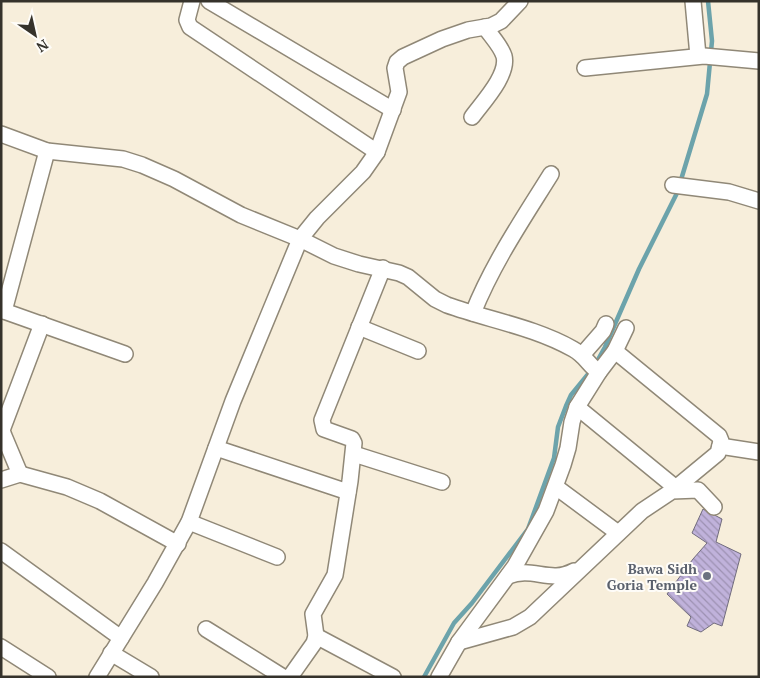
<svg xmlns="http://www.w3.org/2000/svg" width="760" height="678" viewBox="0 0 760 678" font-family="'PT Serif',serif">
<defs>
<pattern id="building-back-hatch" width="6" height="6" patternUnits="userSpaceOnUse" patternTransform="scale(1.25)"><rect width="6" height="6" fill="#c0b2db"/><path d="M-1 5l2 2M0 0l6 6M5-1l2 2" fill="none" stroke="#9d91b2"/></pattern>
</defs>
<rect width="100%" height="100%" fill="#f7eedb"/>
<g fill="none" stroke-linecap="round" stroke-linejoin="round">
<g stroke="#6ca3ab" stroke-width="4.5">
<path d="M595,365L605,347L639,269L677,193L707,94L712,41L708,1"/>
<path d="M424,677L454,623L472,603L528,529L554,458L558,427L566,406L571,395L589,373"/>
</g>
</g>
<path fill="url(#building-back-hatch)" stroke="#716c7d" d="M703,509L722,519L716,542L741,554L722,626L714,623L701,632L687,626L691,617L667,594L693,559L707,543L692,533Z"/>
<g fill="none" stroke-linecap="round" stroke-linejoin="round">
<g stroke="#908877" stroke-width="18">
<g id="minor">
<path d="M192,1L187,20L190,27L377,152"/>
<path d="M209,1L393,110"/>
<path d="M693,1L698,56"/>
<path d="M585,68L704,56L759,61"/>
<path d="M472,117C482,103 509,75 504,56C501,46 491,36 485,27"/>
<path d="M1,134L47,151L123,159L142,165L174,179L241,215L300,239L334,256L359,264L399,273L408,277L435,299L447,305C489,320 534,327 573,349C586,356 589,366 599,372"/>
<path d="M673,185L729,192L759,201"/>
<path d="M1,310L125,354"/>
<path d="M4,311L47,151"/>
<path d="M473,313C493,263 523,219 551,174"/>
<path d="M359,327L418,351"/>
<path d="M615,351L719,436L721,441L718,453L672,491"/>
<path d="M582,355L603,331L606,324"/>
<path d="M577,407L676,488"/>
<path d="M720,446L759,452"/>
<path d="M216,448L348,492"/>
<path d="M354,454L442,482"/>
<path d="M20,474L4,436L2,430L42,324"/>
<path d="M1,480L20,474L67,487L100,501L178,544"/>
<path d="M556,487L618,533"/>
<path d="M189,522L277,557"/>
<path d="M1,551L121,638"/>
<path d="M508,576C533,566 550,584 574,571"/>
<path d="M206,629L283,677"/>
<path d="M316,636L393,677"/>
<path d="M459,642L513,627L530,617L642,511L672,491L698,490L714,507"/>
<path d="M1,647L48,677"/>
<path d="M111,653L151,677"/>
<path d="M97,677L155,583L189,522L233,401L300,239L317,218L363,172L377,152L399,92L395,68L397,62L403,57L442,39L468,30L491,26L501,21L520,1"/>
<path d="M290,677L314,643L316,636L313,614L335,575L350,481L354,443L352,439L324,429L322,420L383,268"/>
<path d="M439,677L459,642L515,566L546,511L563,465L568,448L572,422L577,407L599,372L615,351L626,328"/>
</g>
</g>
<use href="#minor" stroke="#fff" stroke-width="15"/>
</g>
<circle fill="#6b7280" stroke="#fefcf8" stroke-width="2" cx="707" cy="576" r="5"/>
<g text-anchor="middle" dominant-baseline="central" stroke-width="4" stroke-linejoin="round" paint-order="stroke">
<g font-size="14" font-weight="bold" fill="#5b616d" stroke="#fefcf8" text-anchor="end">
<text x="697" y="568">Bawa Sidh<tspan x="697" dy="16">Goria Temple</tspan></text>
</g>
</g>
<rect width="760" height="678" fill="none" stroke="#35322b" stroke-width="5"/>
<g transform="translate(35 35) rotate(146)" stroke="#fefcf8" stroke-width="4" paint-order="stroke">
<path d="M0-4L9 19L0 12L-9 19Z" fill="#35322b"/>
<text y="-8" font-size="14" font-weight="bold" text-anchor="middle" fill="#35322b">N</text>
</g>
</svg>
